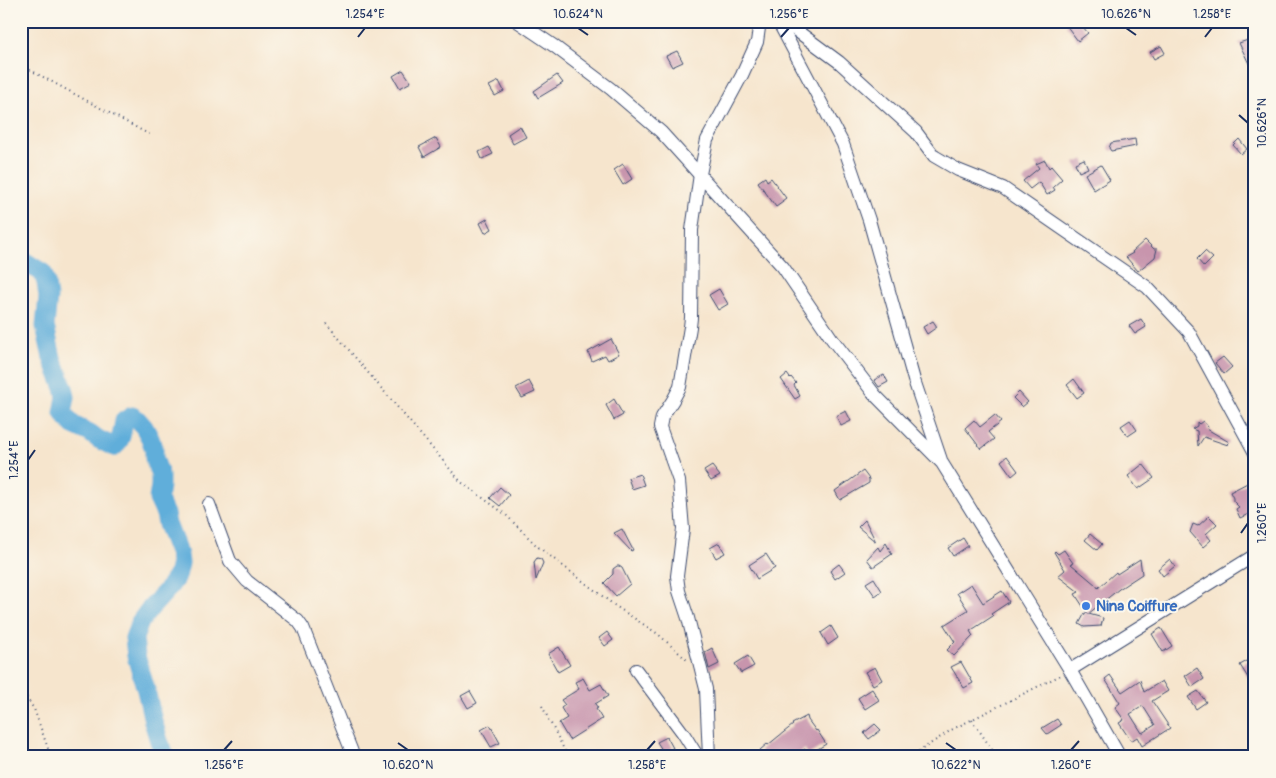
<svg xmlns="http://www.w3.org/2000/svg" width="1276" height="778" viewBox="0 0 1276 778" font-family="Pangolin,sans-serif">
<rect width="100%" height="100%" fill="#fbf7ec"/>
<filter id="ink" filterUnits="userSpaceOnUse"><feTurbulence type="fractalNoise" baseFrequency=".02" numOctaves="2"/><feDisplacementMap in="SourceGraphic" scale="10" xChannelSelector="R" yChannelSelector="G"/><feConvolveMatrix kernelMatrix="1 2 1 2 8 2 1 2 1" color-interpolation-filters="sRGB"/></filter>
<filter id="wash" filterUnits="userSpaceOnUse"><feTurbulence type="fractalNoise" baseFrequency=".0096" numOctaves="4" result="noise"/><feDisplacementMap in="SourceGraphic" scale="20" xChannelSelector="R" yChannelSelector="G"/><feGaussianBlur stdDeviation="1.12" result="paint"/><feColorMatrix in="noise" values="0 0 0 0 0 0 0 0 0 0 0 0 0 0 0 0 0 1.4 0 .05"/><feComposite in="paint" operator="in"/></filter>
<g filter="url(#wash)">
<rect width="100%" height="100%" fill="#f6e5cd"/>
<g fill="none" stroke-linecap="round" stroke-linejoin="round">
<path stroke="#61aeda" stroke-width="19" d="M21,259L43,273L46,283L48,297L45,326L52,358L64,388L66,397L63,413L73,425L90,433L98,439L114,447C122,440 122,431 124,421L132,416L137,419L144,427L150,438L154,449V458L160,475V486L158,499L165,514L167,524L179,555L180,563L177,576L167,590L148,611L140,622L134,638L136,656L146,690L153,721L159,741L166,757"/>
</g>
<g id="blocks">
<g fill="#c895ad" fill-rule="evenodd">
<path d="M1071,21H1078L1088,33L1078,41L1066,25Z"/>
<path d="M1248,40L1255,59V76L1239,43Z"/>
<path d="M1161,46L1165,53L1154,59L1150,52Z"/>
<path d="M677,51L683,62L672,67L666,56Z"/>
<path d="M403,70L411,82L400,88L393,76Z"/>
<path d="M557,75L563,83L538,98L534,91Z"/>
<path d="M499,81L504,91L495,96L489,86Z"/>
<path d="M520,126L526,137L513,144L508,134Z"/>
<path d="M436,138L441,147L424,157L419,147Z"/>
<path d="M1135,139L1136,146L1111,151L1109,148L1111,143Z"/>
<path d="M1239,139L1247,149L1241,154L1233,145Z"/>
<path d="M489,147L493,154L482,159L479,152Z"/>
<path d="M1084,159L1088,168L1079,172L1075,163Z"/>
<path d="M1045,160L1049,168L1051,166L1062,179L1053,187L1055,190L1047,195L1039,182L1030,189L1023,181L1039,168L1036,164Z"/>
<path d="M623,164L632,179L623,185L614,170Z"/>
<path d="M1101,165L1110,180L1094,190L1085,174Z"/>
<path d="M765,177L767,181L771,178L786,198L782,201L783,202L776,207L758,182Z"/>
<path d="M487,219L492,229L485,233L480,223Z"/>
<path d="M1145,240L1154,249H1157L1155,257L1138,271L1126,257L1133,253L1132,252Z"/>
<path d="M1205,251L1213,258L1204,267L1197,259Z"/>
<path d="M719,289L728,304L718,310L709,295Z"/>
<path d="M1141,319L1146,327L1135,334L1129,326Z"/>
<path d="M933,321L937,327L927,334L923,327Z"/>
<path d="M611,339L619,354L608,360L605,355L592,361L588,352Z"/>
<path d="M1223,357L1232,367L1224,374L1215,363Z"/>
<path d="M787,374L790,378L791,377L796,383L794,385L800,396L795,399L781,379Z"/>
<path d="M884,375L888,382L879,387L874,380Z"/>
<path d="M1074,379L1084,393L1077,398L1067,385Z"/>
<path d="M529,381L535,392L522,398L516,388Z"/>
<path d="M1019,392L1028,402L1022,407L1013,398Z"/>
<path d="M614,399L623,415L614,420L606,405Z"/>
<path d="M846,411L851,421L841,426L836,416Z"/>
<path d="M995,415L1001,422L988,432L994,439L981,449L965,428L974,420L980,427Z"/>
<path d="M1130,420L1137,430L1128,436L1121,426Z"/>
<path d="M1203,421L1208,427L1207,429L1229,442L1228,445L1204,437L1198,446L1197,431L1192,429L1197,426V422L1199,424Z"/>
<path d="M1007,456L1018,471L1012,476L1001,461Z"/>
<path d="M1143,464L1154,478L1138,489L1128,476Z"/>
<path d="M712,466L720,476L711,481L704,471Z"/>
<path d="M863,471L869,479V483L840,500L835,491Z"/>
<path d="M640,474L644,485L632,489L628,478Z"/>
<path d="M1255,479V511L1240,518L1236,509L1239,507L1233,501V498L1230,492Z"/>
<path d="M500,487L509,495L500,506L490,498Z"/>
<path d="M1209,516L1217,524L1206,534L1211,540L1203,547L1190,532L1193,524L1198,526Z"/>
<path d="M865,520L876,542L858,527Z"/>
<path d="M622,529L633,550L631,551L614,533Z"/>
<path d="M1090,534L1102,544L1097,550L1085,540Z"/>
<path d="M963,538L968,546L953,556L948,548Z"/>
<path d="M719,543L725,553L716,558L710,548Z"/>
<path d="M886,543L892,554L873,567L867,559L878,547L880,551Z"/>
<path d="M1064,550L1073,563L1071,564L1096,585L1098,588L1116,572L1117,574L1140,559L1142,574L1119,589L1088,614L1075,594L1079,592L1058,576L1065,570L1054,552L1055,551L1058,554Z"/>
<path d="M766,554L775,568L757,579L749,565Z"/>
<path d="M537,558L541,559L543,563L536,580L534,562Z"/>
<path d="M1170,559L1175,566L1163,576L1158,569Z"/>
<path d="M839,564L845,572L835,579L830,571Z"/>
<path d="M617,566H619L622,568L630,584L616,596L604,583L613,574V569Z"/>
<path d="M874,578L882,591L875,596L866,583Z"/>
<path d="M971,584L983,603L1002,591L1009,602L991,614L993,616L970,631L973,636L954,656L947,650L955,642L944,625L968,610L957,593Z"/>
<path d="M1085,613L1103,618L1101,626L1084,627L1079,624Z"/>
<path d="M831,626L838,638L828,645L821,633Z"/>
<path d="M1161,628L1172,646L1163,652L1152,634Z"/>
<path d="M607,632L613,640L605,646L599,638Z"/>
<path d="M559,647L570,665L558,672L548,654Z"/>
<path d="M712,648L719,664L709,669L705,652Z"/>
<path d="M748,656L754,666L741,673L735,664Z"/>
<path d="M1249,660L1255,669V689L1240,665Z"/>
<path d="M961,662L973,683L964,688L951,667Z"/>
<path d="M875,667L882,680L873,685L865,672Z"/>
<path d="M1197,668L1204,679L1192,687L1185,676Z"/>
<path d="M1110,675L1122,692L1140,680L1144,692L1162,681L1168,691L1152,701L1170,728L1142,746L1137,737L1131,741L1119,723L1124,720L1115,707L1120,703L1105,679ZM1143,706L1155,725L1142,733L1130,714Z"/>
<path d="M583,678L590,690L601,684L608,696L595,704L598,708L596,709L602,719L569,740L559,723L567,718L561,708L565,705L561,700L579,689L575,682Z"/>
<path d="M872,689L879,700L865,709L858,698Z"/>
<path d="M470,691L477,703L468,708L461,696Z"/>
<path d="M1198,691L1206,702L1196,709L1188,697Z"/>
<path d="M807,716L808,720L816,731L817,730L826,744L808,755L805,749L794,757H764L760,750L767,744L768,745L779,736L793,725L792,724Z"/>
<path d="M1057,719L1061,725L1047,734L1042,728Z"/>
<path d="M875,724L881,730L869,739L864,733Z"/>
<path d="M490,725L500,743L491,747L481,730Z"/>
<path d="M667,737L673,748L664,753L657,742Z"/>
</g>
</g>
</g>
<g filter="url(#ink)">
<use href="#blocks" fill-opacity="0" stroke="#3c4a6f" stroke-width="1"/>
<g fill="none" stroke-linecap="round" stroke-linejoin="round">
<g stroke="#3c4a6f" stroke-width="14">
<g id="minor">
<path d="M517,21L554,46L611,89L661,132L783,267L832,339L875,395L942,463L1070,670L1120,757"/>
<path d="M778,21L843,144L869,220L914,380L941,460"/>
<path d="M782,21L793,28L839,62L916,132L934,156L958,170L1003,188L1147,287L1189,332L1255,453"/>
<path d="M209,504L230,561L247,581L298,621L303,628L352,752V757"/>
<path d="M636,670L683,733L698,757"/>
<path d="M1070,670L1255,555"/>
<path d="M709,757L706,689L688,618L679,591L677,576L683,529L679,481L660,427L662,417L673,400L680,387L690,327L691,318L692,230L700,174L707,140L742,75L757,42L760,21"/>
</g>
</g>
<g stroke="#3c4a6f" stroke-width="2" stroke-dasharray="1 4" stroke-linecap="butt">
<path d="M21,65L152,136"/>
<path d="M326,323L461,482L505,514L537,546L614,605L658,634L687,660"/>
<path d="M21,689L34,709L51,757"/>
<path d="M542,706L568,757"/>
<path d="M972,720L997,757"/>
<path d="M458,753L461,757"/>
<path d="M910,757L953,729L1061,675"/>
</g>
<use href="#minor" stroke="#fff" stroke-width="12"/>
</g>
</g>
<path fill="none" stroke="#1b2f5e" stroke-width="2" d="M578,28L588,35M1126,28L1136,35M358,37L365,28M781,37L789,28M1205,37L1212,28M1239,115L1248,123M28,460L35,450M1241,533L1248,523M398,743L408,750M946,743L956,750M224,750L232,741M647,750L655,741M1071,750L1079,741"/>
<circle fill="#3f7fe0" stroke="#fbf7ec" stroke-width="2" cx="1086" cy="606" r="5"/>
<g text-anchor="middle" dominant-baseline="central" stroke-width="4" stroke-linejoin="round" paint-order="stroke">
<g font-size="15" font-weight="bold" fill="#366cbe" stroke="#fbf7ec" text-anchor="start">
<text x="1096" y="606">Nina Coiffure</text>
</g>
</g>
<rect width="1276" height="778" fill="none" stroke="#fbf7ec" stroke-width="55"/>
<rect x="28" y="28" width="1220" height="722" fill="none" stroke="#1b2f5e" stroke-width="2"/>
<g font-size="12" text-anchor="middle" fill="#1b2f5e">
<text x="365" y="18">1.254°E</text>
<text x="578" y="18">10.624°N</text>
<text x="789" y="18">1.256°E</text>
<text x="1126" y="18">10.626°N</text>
<text x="1212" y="18">1.258°E</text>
<text transform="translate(1262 123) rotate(-90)" y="4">10.626°N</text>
<text transform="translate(14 460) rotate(-90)" y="4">1.254°E</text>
<text transform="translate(1262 523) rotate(-90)" y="4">1.260°E</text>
<text x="224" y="769">1.256°E</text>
<text x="408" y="769">10.620°N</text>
<text x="647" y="769">1.258°E</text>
<text x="956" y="769">10.622°N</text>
<text x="1071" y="769">1.260°E</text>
</g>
</svg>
